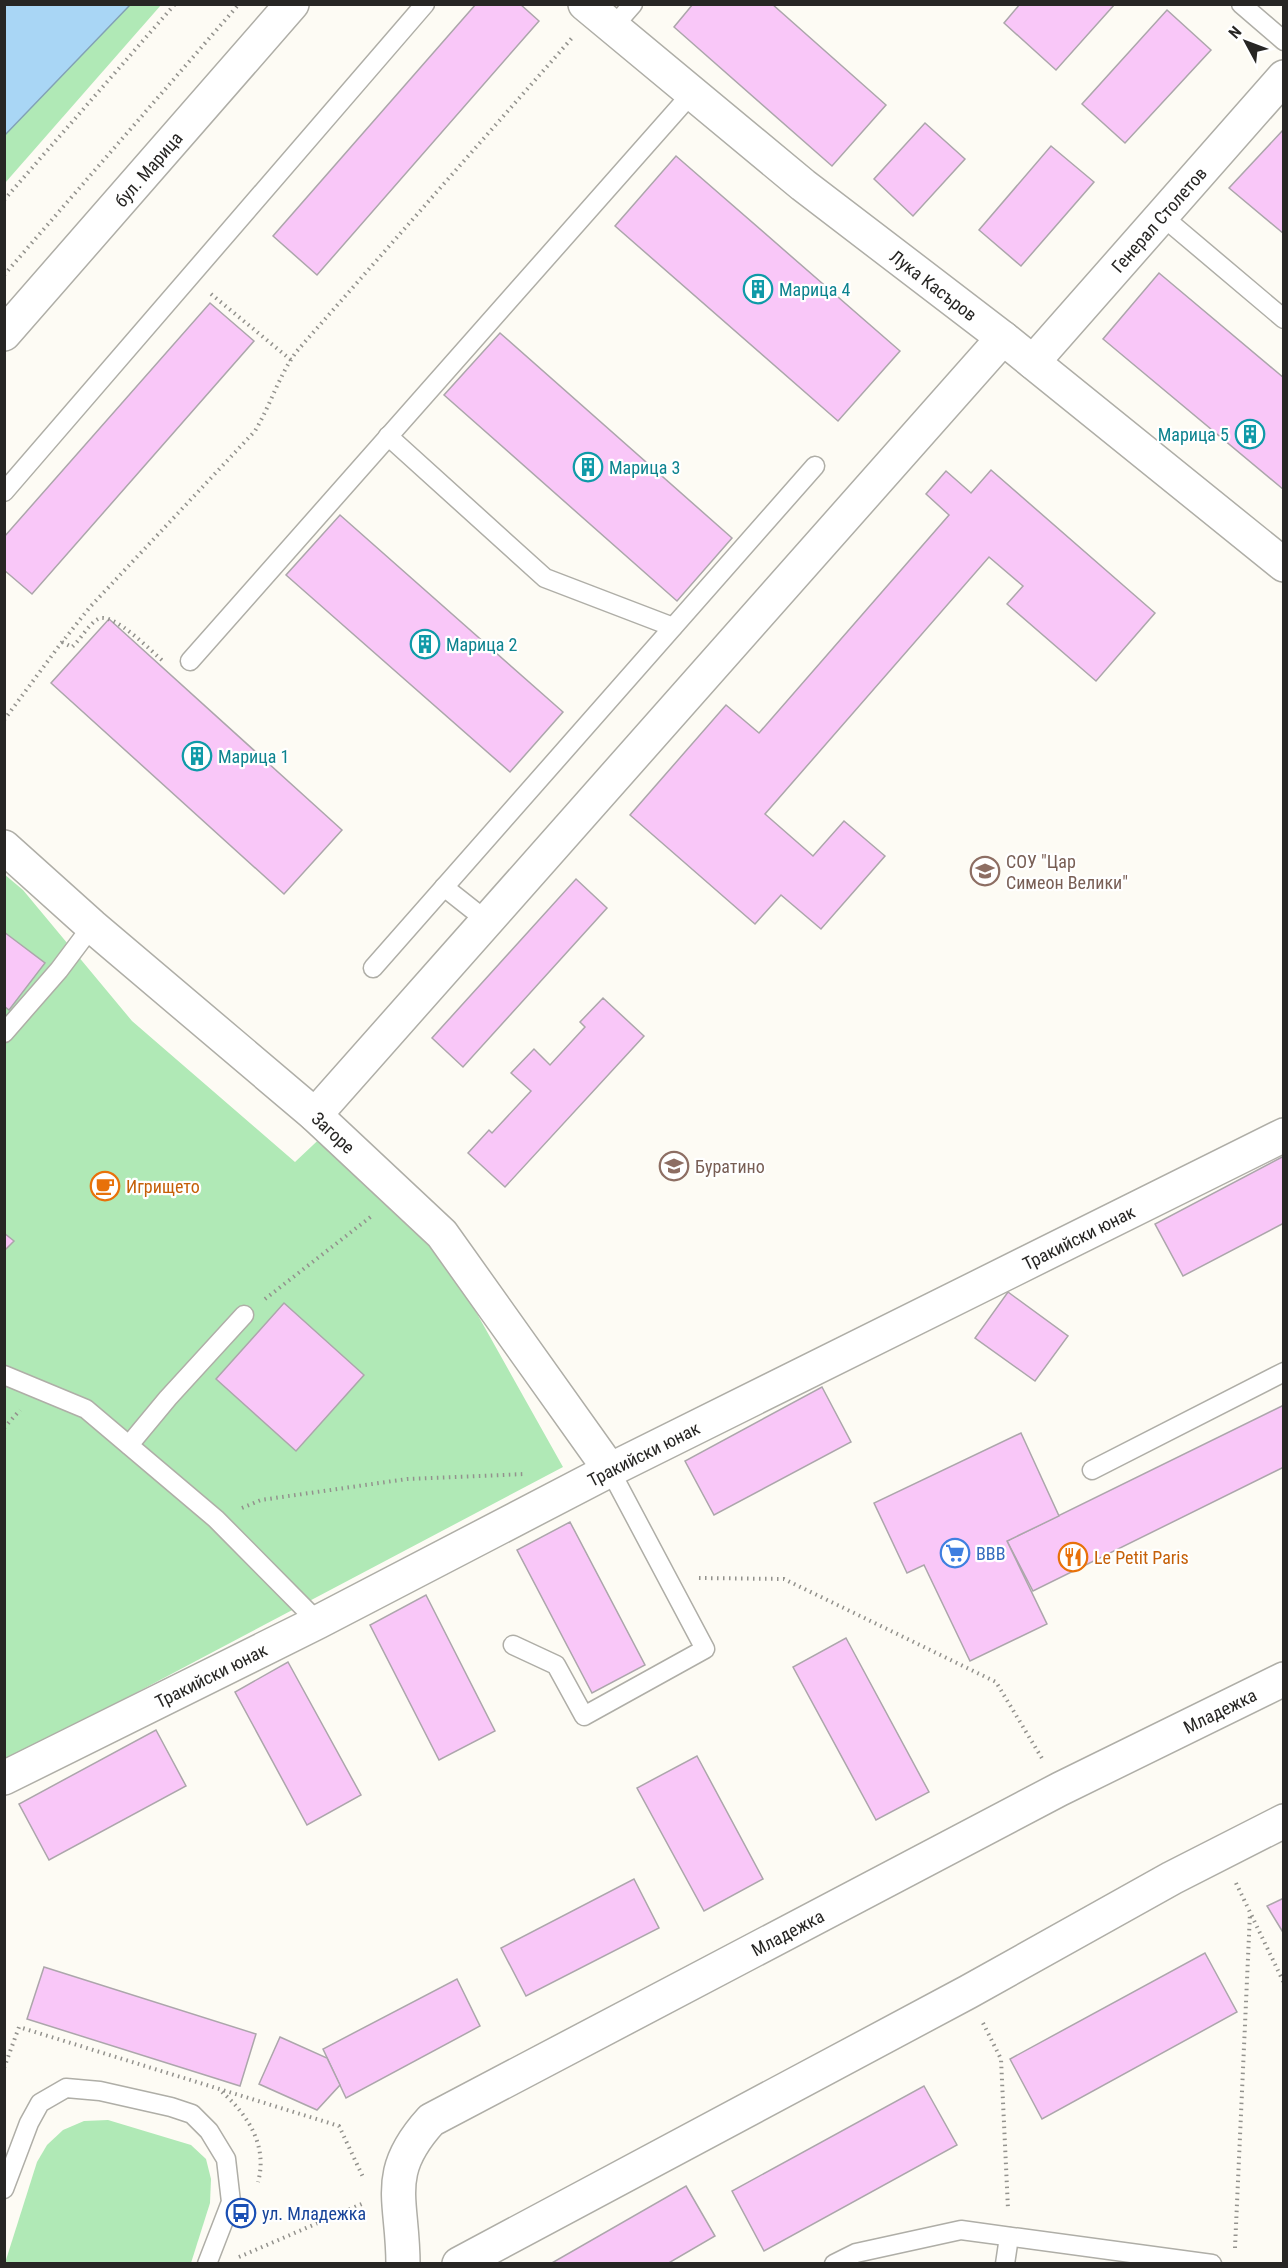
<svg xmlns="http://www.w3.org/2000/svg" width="1288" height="2268" viewBox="0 0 1288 2268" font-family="'Roboto Condensed',sans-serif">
<rect width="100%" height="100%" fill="#fdfbf4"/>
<g fill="#b0e9b6">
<path d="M130,5H161L5,183V135Z"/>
<path d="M4,874L23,890L132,1021L295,1162L330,1129L439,1246L563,1467L5,1762Z"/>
<path d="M108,2120L191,2145L206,2159L211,2179L210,2203L191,2263H5L37,2162L47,2145L63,2130L84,2121Z"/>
</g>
<path fill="#a9d6f5" stroke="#82a1b6" stroke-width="1.5" d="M5,4L130,5L5,135L4,5Z"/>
<g fill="#f9c7f8" stroke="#aca6ab" stroke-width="1.5">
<path d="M476,4H520L539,21L317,275L273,236Z"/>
<path d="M693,4H772L886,105L832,166L674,27Z"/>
<path d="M1020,4H1115L1056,70L1004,23Z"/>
<path d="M1167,10L1211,50L1125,143L1082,104Z"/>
<path d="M925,123L965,159L913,216L874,179Z"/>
<path d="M1284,129V234L1229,188Z"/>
<path d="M1051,146L1094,182L1021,266L979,230Z"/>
<path d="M676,156L900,351L838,421L615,226Z"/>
<path d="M1159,273L1284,378V490L1103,339Z"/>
<path d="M210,303L254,341L32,594L4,570V537Z"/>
<path d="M500,333L732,538L677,601L444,395Z"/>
<path d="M991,470L1155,613L1096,681L1007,604L1023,586L989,557L765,814L813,856L844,821L885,856L821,929L781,895L755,924L630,815L726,705L759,733L949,515L926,494L946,471L971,493Z"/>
<path d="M340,515L563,712L510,772L286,575Z"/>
<path d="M109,619L342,830L284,894L51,683Z"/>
<path d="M576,879L607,908L463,1067L432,1038Z"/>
<path d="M4,932L45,963L9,1010L4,1006Z"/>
<path d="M603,998L644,1036L505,1187L468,1153L489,1130L492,1133L531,1091L511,1073L534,1049L550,1065L585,1027L580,1022Z"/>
<path d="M1284,1156V1223L1183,1276L1155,1224Z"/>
<path d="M4,1233L14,1241L4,1251Z"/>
<path d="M1008,1292L1068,1336L1035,1381L975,1338Z"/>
<path d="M284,1303L364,1375L296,1451L216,1379Z"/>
<path d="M822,1387L851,1442L714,1515L685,1461Z"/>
<path d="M1284,1405V1467L1033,1591L1007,1541Z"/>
<path d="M1021,1433L1059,1516L1007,1541L1047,1624L970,1661L924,1565L907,1573L874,1503Z"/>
<path d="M570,1522L645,1665L592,1693L517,1550Z"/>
<path d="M426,1595L495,1731L439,1760L370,1625Z"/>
<path d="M846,1638L929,1792L876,1820L793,1667Z"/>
<path d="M288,1662L361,1795L307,1825L235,1692Z"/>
<path d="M156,1730L186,1786L49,1860L19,1804Z"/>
<path d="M697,1756L763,1879L704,1911L637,1788Z"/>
<path d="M634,1879L659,1928L526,1996L501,1948Z"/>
<path d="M1284,1898V1934L1267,1906Z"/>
<path d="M1205,1953L1237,2012L1042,2119L1010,2059Z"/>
<path d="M44,1967L256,2034L240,2086L27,2019Z"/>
<path d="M457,1979L480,2026L346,2098L323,2049Z"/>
<path d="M280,2037L327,2058L340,2085L317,2110L259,2084Z"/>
<path d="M924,2086L957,2145L764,2251L732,2191Z"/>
<path d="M686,2186L715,2236L667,2264H550Z"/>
</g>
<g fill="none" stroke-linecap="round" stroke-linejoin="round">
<g stroke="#afaea7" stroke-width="21">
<g id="lane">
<path d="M1241,4L1284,41"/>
<path d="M613,27L633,4"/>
<path d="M1162,216L1284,319"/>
<path d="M388,436L545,578L673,627"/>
<path d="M4,492L425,4"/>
<path d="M190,661L692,93"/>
<path d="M444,887L487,921"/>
<path d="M373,968L815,466"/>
<path d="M4,1033L59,970L92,926"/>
<path d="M4,1375L86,1409L216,1519L318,1622"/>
<path d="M129,1445L168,1398L244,1315"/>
<path d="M1092,1470L1284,1372"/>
<path d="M513,1645L556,1665L584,1716L705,1649L610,1470"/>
<path d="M4,2189L29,2123L40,2103L66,2088L100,2091L171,2107L192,2114L209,2131L226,2159L231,2202L207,2264"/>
<path d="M834,2264L856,2253L961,2230L1212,2264"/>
<path d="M1005,2264L1009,2237"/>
</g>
</g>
<g stroke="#afaea7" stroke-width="36">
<g id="street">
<path id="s1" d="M585,4L803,185L1003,338L1284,565"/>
<path id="s2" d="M1033,362L1284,77"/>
<path id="s3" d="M4,847L92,926L315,1115L442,1234L610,1470"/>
<path d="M315,1115L1003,338"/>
<path id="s4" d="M4,1778L318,1622L610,1470L1284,1135"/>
<path id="s5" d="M403,2264C403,2199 382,2174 431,2120L1060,1789L1284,1679"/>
<path d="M459,2264L968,1992L1172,1878L1284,1821"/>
</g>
</g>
<g stroke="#afaea7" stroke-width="36">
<g id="secondary">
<path id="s6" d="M4,334L292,4"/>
</g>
</g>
<g stroke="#93928d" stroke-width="4" stroke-dasharray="1.5 4.5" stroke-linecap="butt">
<path d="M4,200L175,4"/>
<path d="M4,275L239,4"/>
<path d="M211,294L291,360"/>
<path d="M62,642L72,647C81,639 88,625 98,619C113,611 152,652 164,662"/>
<path d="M4,720L59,646L90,607L255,431C271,404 279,375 297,351L572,38"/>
<path d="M265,1299L373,1215"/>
<path d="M4,1428L20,1410"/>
<path d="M242,1508L261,1500L407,1479L525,1474"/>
<path d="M699,1578L784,1579L996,1682L1043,1760"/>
<path d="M1236,1883L1284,1983"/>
<path d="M983,2023L1001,2059L1008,2209"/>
<path d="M4,2068L19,2027L339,2126L363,2177"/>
<path d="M222,2092C248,2115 268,2146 258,2182"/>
<path d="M1235,2248L1250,1913"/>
<path d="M239,2257L364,2203"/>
</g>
<use href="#lane" stroke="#fff" stroke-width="18"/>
<use href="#street" stroke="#fff" stroke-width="33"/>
<use href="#secondary" stroke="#fff" stroke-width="33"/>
</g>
<defs>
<g id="building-ring" transform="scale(1.5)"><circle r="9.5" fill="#fff" stroke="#0f9aa8" stroke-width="1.5"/><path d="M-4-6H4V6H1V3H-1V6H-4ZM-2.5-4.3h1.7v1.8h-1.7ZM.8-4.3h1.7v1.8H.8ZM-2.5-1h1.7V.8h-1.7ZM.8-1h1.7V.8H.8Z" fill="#0f9aa8"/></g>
<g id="school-ring" transform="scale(1.5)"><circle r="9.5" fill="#fff" stroke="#8d6e63" stroke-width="1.5"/><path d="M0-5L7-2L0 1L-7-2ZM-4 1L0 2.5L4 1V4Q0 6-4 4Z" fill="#8d6e63"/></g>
<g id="cafe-ring" transform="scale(1.5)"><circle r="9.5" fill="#fff" stroke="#e8710a" stroke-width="1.5"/><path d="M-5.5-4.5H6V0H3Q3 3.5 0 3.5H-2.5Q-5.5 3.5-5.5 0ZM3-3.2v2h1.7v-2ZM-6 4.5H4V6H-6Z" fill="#e8710a"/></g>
<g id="supermarket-ring" transform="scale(1.5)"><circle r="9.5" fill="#fff" stroke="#3f7fe0" stroke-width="1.5"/><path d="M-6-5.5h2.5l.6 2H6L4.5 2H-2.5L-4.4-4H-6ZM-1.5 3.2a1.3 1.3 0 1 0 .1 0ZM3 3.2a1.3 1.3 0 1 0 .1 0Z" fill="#3f7fe0"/></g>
<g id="restaurant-ring" transform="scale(1.5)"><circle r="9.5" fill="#fff" stroke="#e8710a" stroke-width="1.5"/><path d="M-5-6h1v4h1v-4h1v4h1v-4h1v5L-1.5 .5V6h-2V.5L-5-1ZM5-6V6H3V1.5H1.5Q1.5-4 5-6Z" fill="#e8710a"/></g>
<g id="bus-ring" transform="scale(1.5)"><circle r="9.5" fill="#fff" stroke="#1a4fb4" stroke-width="1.5"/><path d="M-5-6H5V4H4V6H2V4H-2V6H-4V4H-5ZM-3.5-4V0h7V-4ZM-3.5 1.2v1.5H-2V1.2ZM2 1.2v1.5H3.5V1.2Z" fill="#1a4fb4"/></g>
</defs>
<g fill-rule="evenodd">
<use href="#building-ring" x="758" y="289"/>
<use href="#building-ring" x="1250" y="434"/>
<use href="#building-ring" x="588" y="467"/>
<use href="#building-ring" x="425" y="644"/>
<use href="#building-ring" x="197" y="756"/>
<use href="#school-ring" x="985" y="871"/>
<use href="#school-ring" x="674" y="1166"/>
<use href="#cafe-ring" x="105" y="1186"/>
<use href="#supermarket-ring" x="955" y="1553"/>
<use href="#restaurant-ring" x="1073" y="1557"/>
<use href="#bus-ring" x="241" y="2213"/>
</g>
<g text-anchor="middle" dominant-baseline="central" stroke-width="4.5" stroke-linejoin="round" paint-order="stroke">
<g font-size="18" fill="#272624" stroke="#fff">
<text stroke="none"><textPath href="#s6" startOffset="219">бул. Марица</textPath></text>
<text stroke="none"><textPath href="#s2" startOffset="190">Генерал Столетов</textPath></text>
<text stroke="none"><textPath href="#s1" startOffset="448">Лука Касъров</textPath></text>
<text stroke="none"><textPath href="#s3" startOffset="436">Загоре</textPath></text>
<text stroke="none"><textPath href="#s4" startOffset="1203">Тракийски юнак</textPath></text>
<text stroke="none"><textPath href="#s4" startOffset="717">Тракийски юнак</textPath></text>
<text stroke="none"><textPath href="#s4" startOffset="231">Тракийски юнак</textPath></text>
<text stroke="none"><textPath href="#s5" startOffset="1042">Младежка</textPath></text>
<text stroke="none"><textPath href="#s5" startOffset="556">Младежка</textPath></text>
</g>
<g font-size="18" fill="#0d838f" stroke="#fff" text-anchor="start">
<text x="779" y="289">Марица 4</text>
<text x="1229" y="434" text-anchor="end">Марица 5</text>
<text x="609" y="467">Марица 3</text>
<text x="446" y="644">Марица 2</text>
<text x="218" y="756">Марица 1</text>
</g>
<g font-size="18" fill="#785e54" stroke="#fff" text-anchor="start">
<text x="1006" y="861">СОУ "Цар<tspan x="1006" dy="21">Симеон Велики"</tspan></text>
<text x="695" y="1166">Буратино</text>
</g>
<g font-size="18" fill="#c56008" stroke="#fff" text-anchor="start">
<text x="126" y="1186">Игрището</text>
<text x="1094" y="1557">Le Petit Paris</text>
</g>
<g font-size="18" fill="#366cbe" stroke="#fff" text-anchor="start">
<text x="976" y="1553">ВВВ</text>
</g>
<g font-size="18" fill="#164399" stroke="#fff" text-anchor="start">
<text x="262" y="2213">ул. Младежка</text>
</g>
</g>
<rect width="1288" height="2268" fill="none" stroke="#272624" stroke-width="12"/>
<g transform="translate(1246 42) rotate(311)" stroke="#ffffff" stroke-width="4.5" paint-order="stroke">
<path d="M0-4.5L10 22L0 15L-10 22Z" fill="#272624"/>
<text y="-9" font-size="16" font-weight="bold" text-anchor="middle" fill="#272624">N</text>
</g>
</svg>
